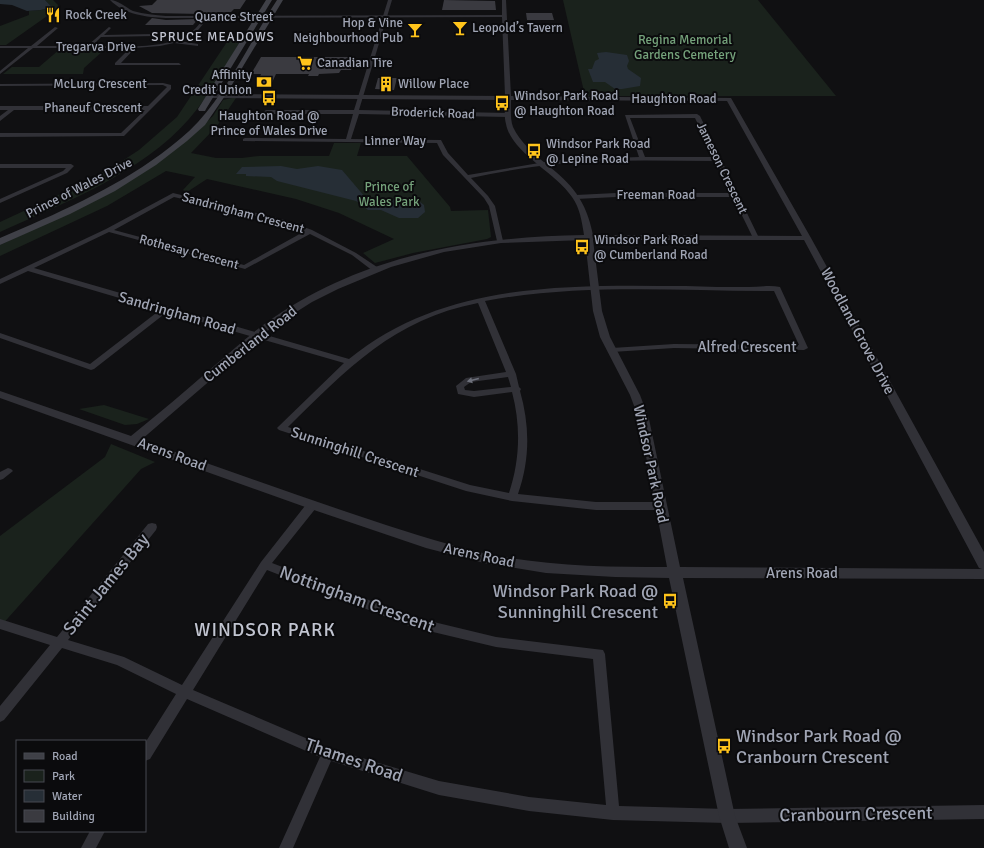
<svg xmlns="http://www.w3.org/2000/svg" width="984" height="848" viewBox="0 0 984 848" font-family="Signika,sans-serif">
<rect width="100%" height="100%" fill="#101012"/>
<g fill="#1a221c">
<path d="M45,0H53L58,5L57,9L6,45H0V26L29,15V11L41,10L52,7Z"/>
<path d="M563,0H758L836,96H585Z"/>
<path d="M244,35C227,63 211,94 189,119C142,173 64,203 0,232V222L71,189L116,165L139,150L177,117L231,36Z"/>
<path d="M60,49H105L84,68L83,74H3L12,67H39Z"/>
<path d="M232,98H236L217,126L191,153L216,158H242L259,156H329L334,143H361L357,156H407L450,207L451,211L488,210L491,237L487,239L413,253L375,263L363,253L394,239L339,213L296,199L207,179L187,192L183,190L195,177L166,171L107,206L0,256V245L97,199L202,126L213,116L223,100Z"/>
<path d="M104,405L149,419L137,424L125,425L79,409Z"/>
<path d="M111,444L155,462L141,469L0,627V536L105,457Z"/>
</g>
<g fill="#262e36">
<path d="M0,0H45L52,7L41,10L27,11L12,5L0,4Z"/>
<path d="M606,52L627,55L629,61L627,66L628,69L641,78L640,86L622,89H615L605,82H593L588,69H592L595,61L599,59L597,53Z"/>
<path d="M281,166L297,169L318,166L342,170L365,197L376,200L416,199L424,205L425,212L418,218H399L381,210H368L356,201L277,181L271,177L246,176V174H236L242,167Z"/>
</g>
<g fill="#3a3a40">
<path d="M157,0H246L240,9H234L231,12L203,13L202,14L152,13L139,6L152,5Z"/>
<path d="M444,0L495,1L496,10H442Z"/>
<path d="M526,13H552L554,20H527Z"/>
<path d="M152,18L166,20L198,19L193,25H145Z"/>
<path d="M261,57H355L351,70H341L339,73L319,74L318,76H308L309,74H276L270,87L257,85L261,74H251Z"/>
<path d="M378,78H397L394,90L375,89Z"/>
</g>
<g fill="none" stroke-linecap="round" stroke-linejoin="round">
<g fill="#313137" fill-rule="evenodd">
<path d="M388,0H392L359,110L508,113L511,115L508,117L359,114L351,139L441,140L448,153L468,175L557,160L639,157L625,115L697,114L700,116L759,238L756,240L753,238L733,197H616L576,199L573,197L576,195L616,193H731L716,161C663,161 609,159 556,164C528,167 499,172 471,178L488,196L495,206L503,241L500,243L497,241L489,206L484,198L443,155L437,143L243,141V139L245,138L346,139L353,114H266L263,112L266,110H354ZM630,118H695L714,157H645Z"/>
<path d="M206,16L209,17L193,36L179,41L198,44V46L174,43L160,46L135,48L121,63H179L181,65H115V63L130,48H33L0,74V71L28,48H0V46H31L55,27L58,28L37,46H87L109,27L111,28L104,35L154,34L156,35L154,36L101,37L92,46C120,46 165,50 189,34C195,30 201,22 206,16Z"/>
<path d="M163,83L171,85V89L124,136L0,137V133H121L145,110H14L0,121V116L8,110H0V106H148L167,87L163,85L0,86V84Z"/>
<path d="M0,164H71L74,166L67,173L0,203V199L63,171L66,168H0Z"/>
<path d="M173,193L285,220L312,230L356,253L380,269L376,271H373L352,255L310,234L245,269L109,232L34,268L349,359C445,281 568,285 686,286C707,287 728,287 749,287C759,287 770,285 780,287L808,348L804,350L674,348L612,352L608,350L612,348L674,344L799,345L774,291C678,291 580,283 485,301L516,374L519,387L521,389L520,391C530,426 530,460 518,494L596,502H660L664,503L665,506L664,509L660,510H596L512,501L466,491L279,430L277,428L279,426L344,363L167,312L94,369L91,370L0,338V333L90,364L160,310L28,271L0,284V279L106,229ZM174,197L281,222L305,231L244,265L114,230ZM478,303L506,372L466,378L456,386L458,394L474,397L512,392C521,426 520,460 509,493L470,485L288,427C347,369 394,319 478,303ZM508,377L511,387L474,391L465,390L464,387L471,382Z"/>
<path d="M8,468L11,469L13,471L3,479L0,480V472Z"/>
<path d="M312,501L316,502L317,505L316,508L272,563L413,617L496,637L603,650L605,654L619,806L727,809L984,805V819L727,823L613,820L529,811L439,795L331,761L293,848H279L320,757L187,699L150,759L145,761V743L176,694L117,665L62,648L4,720L0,722V706L50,645L0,629V619L57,637L148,524L152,523L156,524L157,527L156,530L68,640L124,657L182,685L261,562L308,502ZM267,570L412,627L496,647L593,659L606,805L529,797L439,781L329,748L193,690Z"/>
<path d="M90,831H105L96,848H81Z"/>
</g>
<path fill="#313137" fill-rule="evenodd" d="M110,0C118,0 125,7 133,11C144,14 155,15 166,16L502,15V0H506L511,96L731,98L811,238L984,552V579L683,578L735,816L747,848H729L719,816L669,578L615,577L546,573L484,563L426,548L308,508L0,398V391L131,436C159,413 187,390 214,366C233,350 252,332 273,318C367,254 473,237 584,235C582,222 580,208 572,197C556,173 511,152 506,124C504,117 505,107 505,100L211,98L208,96L211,94L505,96L502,17L166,18C146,17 125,15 110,0ZM511,100L727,101L802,236L593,235C586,200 572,184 545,163C533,153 520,142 513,127C510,119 511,108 511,100ZM585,240L593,311L600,337L630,395L639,419L667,567C606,567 544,566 483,553C440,543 398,529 356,515C284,491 213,465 141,440L271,328L312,302L338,289L391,267L444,252L501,243ZM593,240H804L979,568L982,569L680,567L649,419L640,395L610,337L602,311Z"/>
<g fill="#3f4047" fill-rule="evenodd">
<path d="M266,0H272L206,109L205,111H199L198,109Z"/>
<path d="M277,0H283L227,93L205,125L187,141L156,165L115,191L70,214L0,245V238C56,214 112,190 161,154C174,144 187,134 198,122C230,87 251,40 277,0Z"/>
</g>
</g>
<defs><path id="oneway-solid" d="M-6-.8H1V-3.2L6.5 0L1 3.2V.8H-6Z"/></defs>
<use fill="#6e717c" href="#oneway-solid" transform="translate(473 380) rotate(166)"/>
<defs>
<g id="restaurant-bare" transform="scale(1.2)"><path d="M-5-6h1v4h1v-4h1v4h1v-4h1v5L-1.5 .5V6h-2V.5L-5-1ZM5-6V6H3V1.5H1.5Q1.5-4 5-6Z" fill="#ffc41b" stroke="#0b0b0d" stroke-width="2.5" paint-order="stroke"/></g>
<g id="bar-bare" transform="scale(1.2)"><path d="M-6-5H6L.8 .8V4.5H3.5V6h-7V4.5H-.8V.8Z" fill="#ffc41b" stroke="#0b0b0d" stroke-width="2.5" paint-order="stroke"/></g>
<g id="supermarket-bare" transform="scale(1.2)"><path d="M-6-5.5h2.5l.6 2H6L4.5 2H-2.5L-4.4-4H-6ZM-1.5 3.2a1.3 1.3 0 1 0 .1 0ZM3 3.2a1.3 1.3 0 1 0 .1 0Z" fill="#ffc41b" stroke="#0b0b0d" stroke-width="2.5" paint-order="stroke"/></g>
<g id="bank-bare" transform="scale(1.2)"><path d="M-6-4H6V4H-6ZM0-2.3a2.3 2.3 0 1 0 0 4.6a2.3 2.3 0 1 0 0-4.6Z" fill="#ffc41b" stroke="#0b0b0d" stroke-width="2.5" paint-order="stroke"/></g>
<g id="building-bare" transform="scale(1.2)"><path d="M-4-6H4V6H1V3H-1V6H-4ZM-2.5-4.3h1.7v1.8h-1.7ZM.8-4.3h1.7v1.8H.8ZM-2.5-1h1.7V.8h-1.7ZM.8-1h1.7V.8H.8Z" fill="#ffc41b" stroke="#0b0b0d" stroke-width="2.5" paint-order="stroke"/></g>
<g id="bus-bare" transform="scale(1.2)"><path d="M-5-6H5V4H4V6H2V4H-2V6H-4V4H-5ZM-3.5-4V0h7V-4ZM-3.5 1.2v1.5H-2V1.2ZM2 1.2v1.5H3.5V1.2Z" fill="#ffc41b" stroke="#0b0b0d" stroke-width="2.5" paint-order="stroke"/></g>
</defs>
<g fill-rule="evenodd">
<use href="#restaurant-bare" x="53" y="15"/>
<use href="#bar-bare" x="460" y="28"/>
<use href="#bar-bare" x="415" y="30"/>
<use href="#supermarket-bare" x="305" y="63"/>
<use href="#bank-bare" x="264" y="82"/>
<use href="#building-bare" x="386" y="84"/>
<use href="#bus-bare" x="269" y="98"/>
<use href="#bus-bare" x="502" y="103"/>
<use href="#bus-bare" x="534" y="151"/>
<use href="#bus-bare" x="582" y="247"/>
<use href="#bus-bare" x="670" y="601"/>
<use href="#bus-bare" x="724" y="746"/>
</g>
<g text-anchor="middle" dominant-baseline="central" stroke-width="4" stroke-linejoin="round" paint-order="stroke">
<g font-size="13" fill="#a0a5b4" stroke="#0b0b0d" text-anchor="start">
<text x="65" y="15">Rock Creek</text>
<text x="403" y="23" text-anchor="end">Hop &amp; Vine<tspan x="403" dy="15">Neighbourhood Pub</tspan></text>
<text x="472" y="28">Leopold’s Tavern</text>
<text x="317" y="63">Canadian Tire</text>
<text x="252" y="75" text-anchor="end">Affinity<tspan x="252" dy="15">Credit Union</tspan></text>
<text x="398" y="84">Willow Place</text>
<text x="514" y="96">Windsor Park Road<tspan x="514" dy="15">@ Haughton Road</tspan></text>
<text x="269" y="116" text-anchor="middle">Haughton Road @<tspan x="269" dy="15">Prince of Wales Drive</tspan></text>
<text x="546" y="144">Windsor Park Road<tspan x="546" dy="15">@ Lepine Road</tspan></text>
<text x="594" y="240">Windsor Park Road<tspan x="594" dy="15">@ Cumberland Road</tspan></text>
</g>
<g font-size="13" fill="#a0a5b4" stroke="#0b0b0d">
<text x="234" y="17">Quance Street</text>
<text x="96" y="47">Tregarva Drive</text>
<text x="100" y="84">McLurg Crescent</text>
<text x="674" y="99">Haughton Road</text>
<text x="93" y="108">Phaneuf Crescent</text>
<text transform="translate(433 113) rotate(2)">Broderick Road</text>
<text x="395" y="141">Linner Way</text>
<text transform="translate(722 168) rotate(64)">Jameson Crescent</text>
<text transform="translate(79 188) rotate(-27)">Prince of Wales Drive</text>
<text x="656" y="195">Freeman Road</text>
<text transform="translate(243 213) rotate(15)">Sandringham Crescent</text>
<text transform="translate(189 252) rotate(15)">Rothesay Crescent</text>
</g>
<g font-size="13" letter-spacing="1" fill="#c1c4d0" stroke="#0b0b0d">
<text x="213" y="37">SPRUCE MEADOWS</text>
</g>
<g font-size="13" fill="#75a27b" stroke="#0b0b0d">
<text x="685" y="40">Regina Memorial<tspan x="685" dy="15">Gardens Cemetery</tspan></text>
<text x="389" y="187">Prince of<tspan x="389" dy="15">Wales Park</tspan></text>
</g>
<g font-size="15" fill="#a0a5b4" stroke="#0b0b0d">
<text transform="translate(177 313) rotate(16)">Sandringham Road</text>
<text transform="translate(858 331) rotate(62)">Woodland Grove Drive</text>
<text transform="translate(250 344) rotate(-38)">Cumberland Road</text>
<text x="747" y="347">Alfred Crescent</text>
<text transform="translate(355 452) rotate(18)">Sunninghill Crescent</text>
<text transform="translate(172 454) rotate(20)">Arens Road</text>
<text transform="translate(651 464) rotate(78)">Windsor Park Road</text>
<text transform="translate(479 555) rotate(12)">Arens Road</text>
<text x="802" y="573">Arens Road</text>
</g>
<g font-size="18" fill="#a0a5b4" stroke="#0b0b0d">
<text transform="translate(106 584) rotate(-51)">Saint James Bay</text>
<text transform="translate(357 599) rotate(20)">Nottingham Crescent</text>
<text transform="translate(354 760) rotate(19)">Thames Road</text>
<text transform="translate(856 814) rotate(-1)">Cranbourn Crescent</text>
</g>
<g font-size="18" fill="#a0a5b4" stroke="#0b0b0d" text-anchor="end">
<text x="658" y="591">Windsor Park Road @<tspan x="658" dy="21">Sunninghill Crescent</tspan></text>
<text x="736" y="736" text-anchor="start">Windsor Park Road @<tspan x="736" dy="21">Cranbourn Crescent</tspan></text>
</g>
<g font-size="19" letter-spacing="1" fill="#c1c4d0" stroke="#0b0b0d">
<text x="265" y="630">WINDSOR PARK</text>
</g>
</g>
<rect x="16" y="740" width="130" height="92" fill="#0b0b0d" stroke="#474950"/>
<rect x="24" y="753" width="20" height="6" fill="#3f4047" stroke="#474950"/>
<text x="52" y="760" font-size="12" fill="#a0a5b4">Road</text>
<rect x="24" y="770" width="20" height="12" fill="#1a221c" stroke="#474950"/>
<text x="52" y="780" font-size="12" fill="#a0a5b4">Park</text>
<rect x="24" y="790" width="20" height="12" fill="#262e36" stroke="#474950"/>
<text x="52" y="800" font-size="12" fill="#a0a5b4">Water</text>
<rect x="24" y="810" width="20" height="12" fill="#3a3a40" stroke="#474950"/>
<text x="52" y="820" font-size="12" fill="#a0a5b4">Building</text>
</svg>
